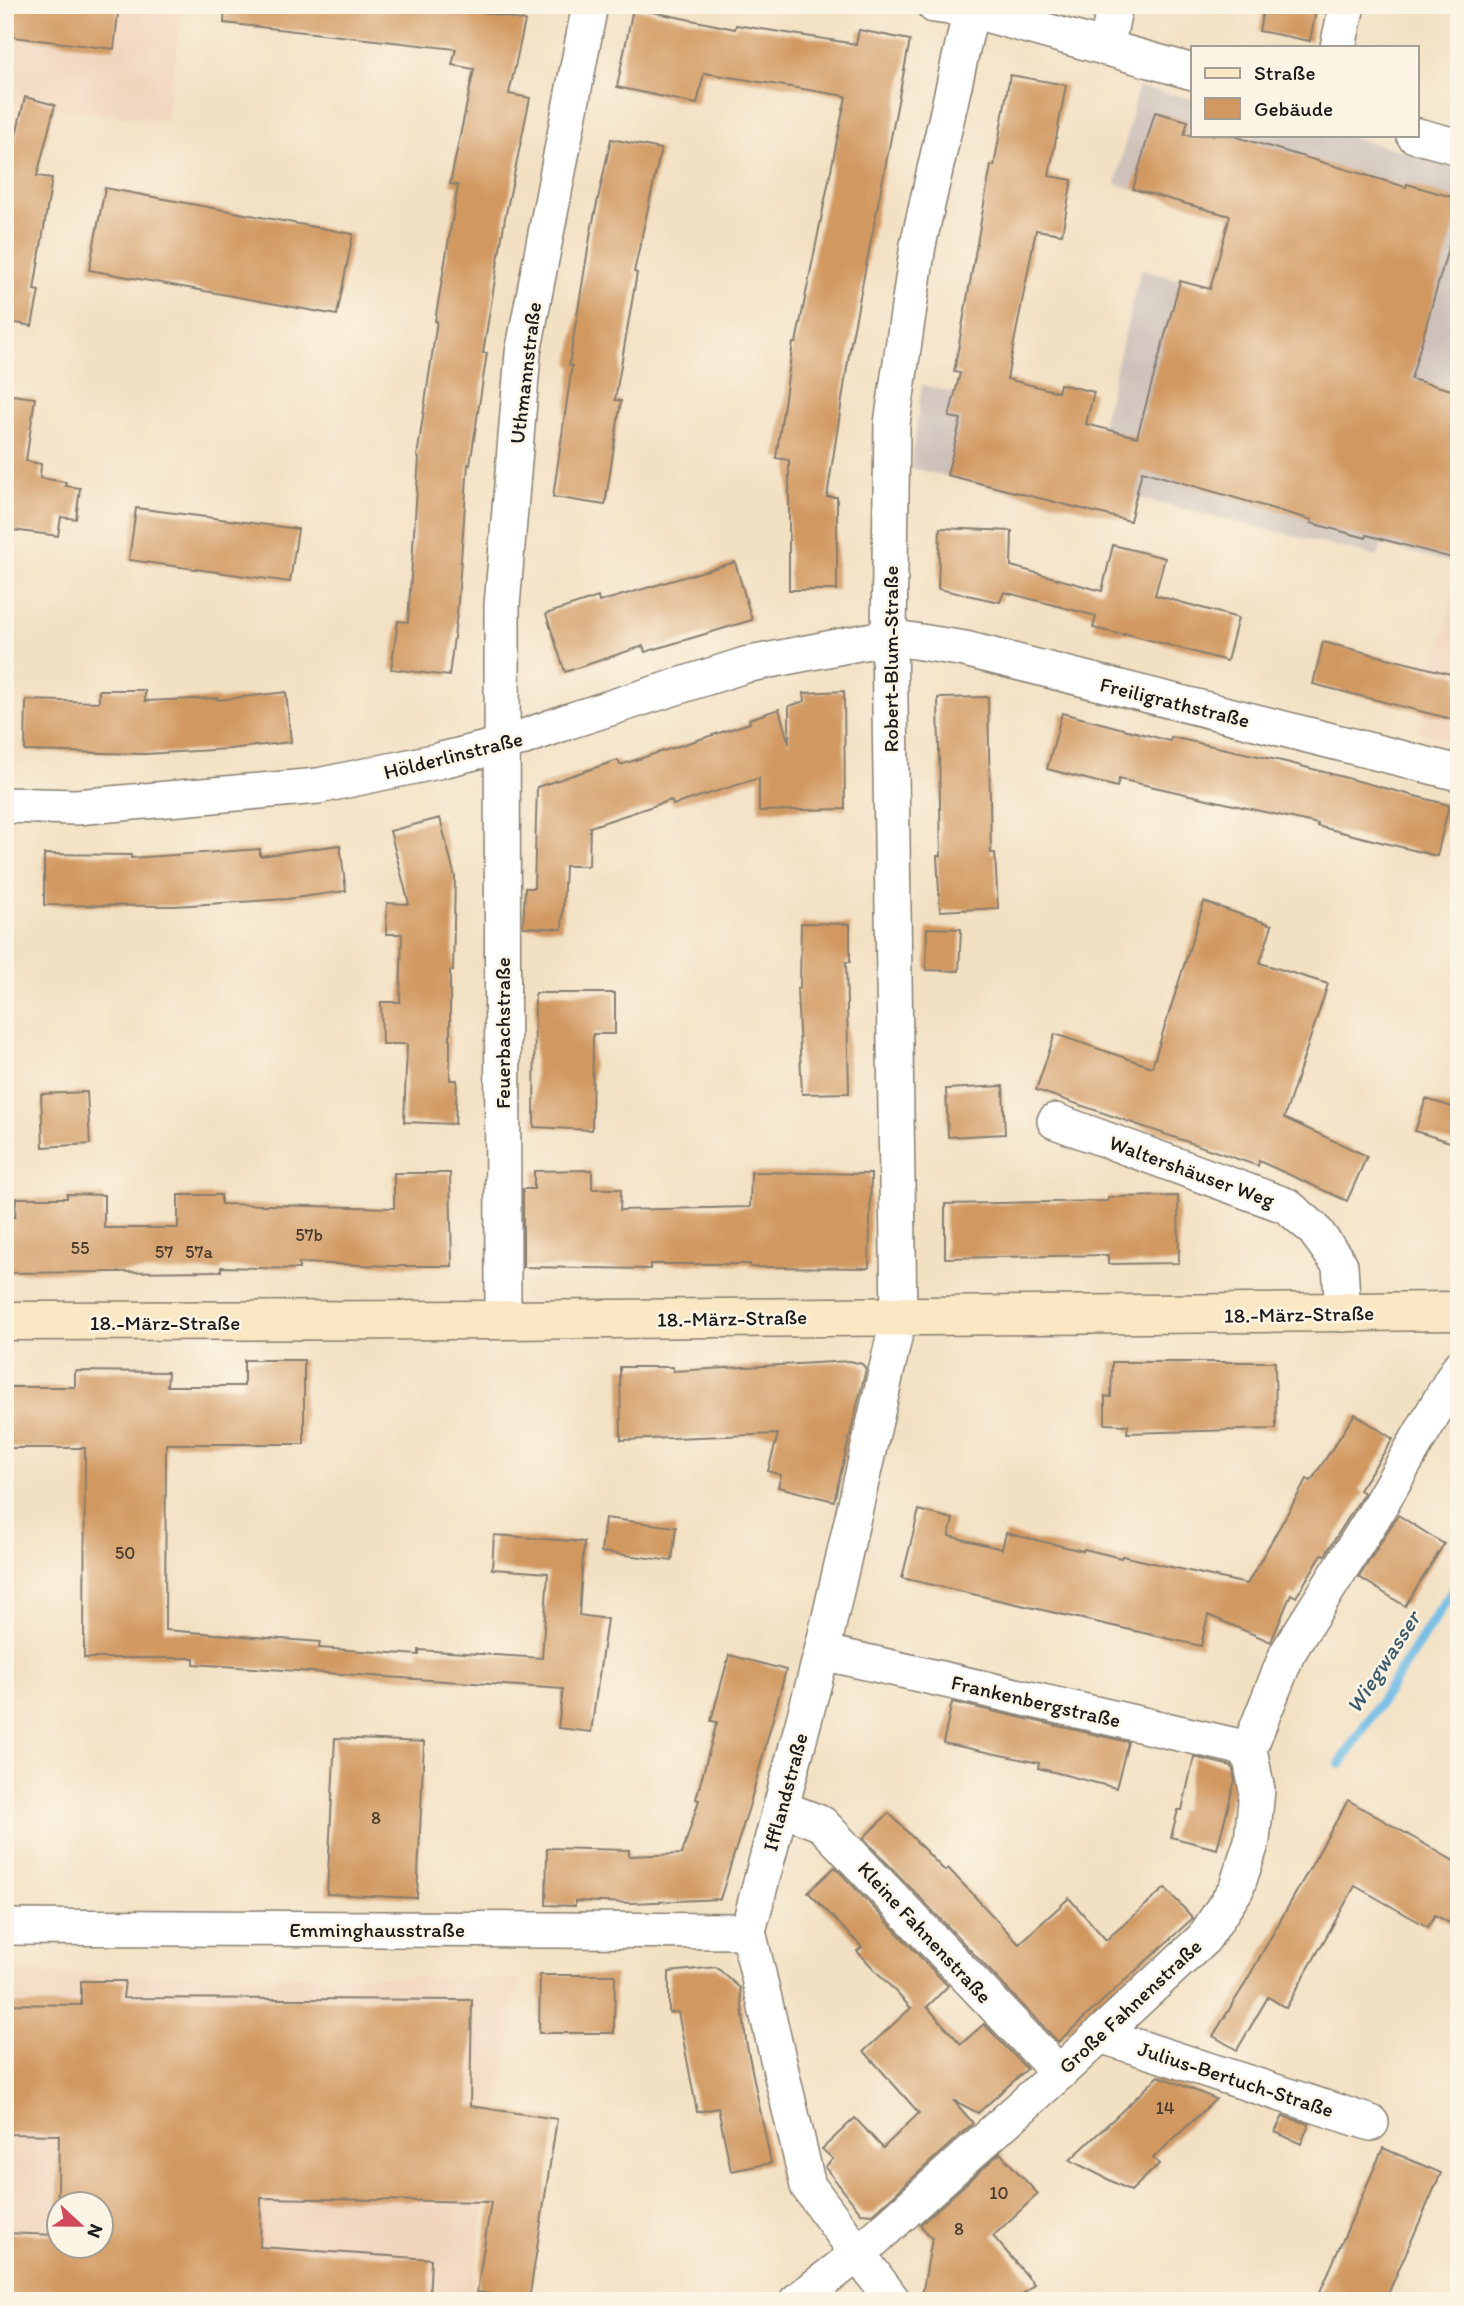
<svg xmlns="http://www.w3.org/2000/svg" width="1464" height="2306" viewBox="0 0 1464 2306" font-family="Itim,sans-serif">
<rect width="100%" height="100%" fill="#fcf5e5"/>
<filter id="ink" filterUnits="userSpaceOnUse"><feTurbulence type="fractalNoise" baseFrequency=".0143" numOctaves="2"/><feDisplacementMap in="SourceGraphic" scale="14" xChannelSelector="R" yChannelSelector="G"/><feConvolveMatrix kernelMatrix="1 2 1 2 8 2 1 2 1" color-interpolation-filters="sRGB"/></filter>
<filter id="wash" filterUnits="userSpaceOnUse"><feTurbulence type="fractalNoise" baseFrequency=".00686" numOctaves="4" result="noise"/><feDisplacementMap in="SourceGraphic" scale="28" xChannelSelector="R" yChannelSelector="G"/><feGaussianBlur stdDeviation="1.57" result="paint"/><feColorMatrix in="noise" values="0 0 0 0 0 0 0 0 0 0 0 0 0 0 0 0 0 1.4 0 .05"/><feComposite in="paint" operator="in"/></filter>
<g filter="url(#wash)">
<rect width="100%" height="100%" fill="#f2e0c2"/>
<g fill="#f1d5bd" fill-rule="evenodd">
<path d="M5,5H184L166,121L5,103Z"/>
<path d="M1459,572V741L1419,731Z"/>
<path d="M5,1973L520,1978L470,2301H5ZM60,2204H102V2246H60Z"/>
</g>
<path fill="#cec1ba" d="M1138,87L1193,99V135H1342L1459,166V348L1457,355L1459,356V565L1382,545L1378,557L1136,497L1130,521L911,468L922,385L1101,428L1141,269L1210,289L1230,216L1116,184Z"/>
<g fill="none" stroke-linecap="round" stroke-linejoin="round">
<path stroke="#6cbbe6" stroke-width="10" d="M1340,1764L1459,1581"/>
</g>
<g id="blocks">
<g fill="#d19961" fill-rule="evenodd">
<path d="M5,5H119L114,49L5,36Z"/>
<path d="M225,5H450L525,21L509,94L530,98L505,218L483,353H487L470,465L468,464L457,614L449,676L391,669L398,621L408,622L419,458L417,457L437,321H435L458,185L450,184L474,69L452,65L456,49L224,23Z"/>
<path d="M1264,5H1317L1310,41L1259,31Z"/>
<path d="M633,8L735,29L736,25L856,44L859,30L910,40L850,348L827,497H837V590H789V460L776,458L793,343H796L846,96L704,73L697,104L617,87Z"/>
<path d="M1010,75L1066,85L1049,176L1072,180L1062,234L1036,230L1007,379L1058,392L1060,384L1094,392L1086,424L1137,437L1180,281L1210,289L1230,216L1133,189L1155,112L1188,121L1184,135H1230L1406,187L1407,184L1459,199V210L1411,379L1459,392V560L1367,535L1366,538L1311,523L1312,520L1142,471L1130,521L947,475L961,419L949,417L960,373L954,372L991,165L994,166Z"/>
<path d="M25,97L55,105L37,176L52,178L34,290L39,291L32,326L5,321V181Z"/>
<path d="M611,139L661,149L634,272L637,273L615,400L621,401L605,505L553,497L572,366L569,365L591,231Z"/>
<path d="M105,188L353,234L337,315L89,270Z"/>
<path d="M5,394L35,398L26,461L41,464L40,478L66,482L65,486L80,488L76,519L61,517L58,536L5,529Z"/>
<path d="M136,508L298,529L290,582L129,560Z"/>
<path d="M940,528L1012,531L1011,566L1102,591L1113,545L1165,558L1155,595L1238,618L1227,661L1124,633V635L1093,628L1096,616L1004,592L1000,602L938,589Z"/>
<path d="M735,562L752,620L645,652L643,646L565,672L546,614L598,597L599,602Z"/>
<path d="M1323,642L1459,676V721L1313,684Z"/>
<path d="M99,690H145V701L218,698V700L286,692L291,742L229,749L145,754L25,751L26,700L99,702Z"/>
<path d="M844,691L845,809L759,811V778L673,805L671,800L590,827L589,866H565L562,929L523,927L525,888H534L537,787L618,760L620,765L750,723L749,719L779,709L789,744V706L805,701L804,693Z"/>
<path d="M988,697L991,853H995L998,908L940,911L937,856H941L938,698Z"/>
<path d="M1062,713L1170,741L1171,737L1286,762L1449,805L1437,856L1317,826L1318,824L1119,779L1117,787L1047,769Z"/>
<path d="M440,818L455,877L453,971H450V1080H457L455,1124L404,1122L407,1044H382L381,1002H400L402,934H386L387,903L409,904L390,831Z"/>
<path d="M340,845L346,891L287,899L174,906L44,905V854L131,855V858L260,849V856Z"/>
<path d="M1204,902L1272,925L1260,963L1328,984L1284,1118L1367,1156L1347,1201L1259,1161L1258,1166L1036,1090L1055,1034L1152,1067Z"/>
<path d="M801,923L850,924V962H846L849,1093L802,1094L797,988H800Z"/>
<path d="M927,928L961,929L959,971L926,970Z"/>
<path d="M535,993H615V1034H593L592,1130L534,1127Z"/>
<path d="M1003,1086L1005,1134L948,1137L946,1089Z"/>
<path d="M87,1092L90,1144L43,1147L41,1094Z"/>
<path d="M1426,1099L1459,1109V1145L1415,1131Z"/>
<path d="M592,1170V1189H621L620,1210L750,1207L751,1172L871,1174L869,1268L750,1267V1264H650V1269L523,1267V1189H534V1171Z"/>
<path d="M394,1173H450L452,1266H395L299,1263V1269L221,1267V1271L5,1273V1217H15L16,1198H67V1194L104,1195V1228H178V1195H221V1204L394,1208Z"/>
<path d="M1178,1196L1179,1263L1108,1264V1255L945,1258V1204L1108,1201V1197Z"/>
<path d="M244,1360H304V1444H166L165,1630L320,1642L319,1648L419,1655V1650L542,1658L548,1573L492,1569L494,1535L584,1542L579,1615L607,1619L591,1732L558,1728L563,1689L194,1664V1658H84L85,1448H5V1387H75V1371L168,1372L167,1386H244Z"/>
<path d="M850,1361L862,1364L866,1369L834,1501L778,1487L781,1475L768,1471L778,1434L621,1440L620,1367H673V1371Z"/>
<path d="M1112,1362H1275L1276,1429L1127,1433L1128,1425L1105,1424V1396L1111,1397Z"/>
<path d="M1355,1414L1393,1439L1359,1490L1364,1493L1325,1555L1322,1554L1296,1597L1291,1594L1271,1642L1208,1615L1201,1646L902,1578L919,1510L953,1519L949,1536L1002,1549L1006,1533L1083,1551L1084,1549L1121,1558L1122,1556L1247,1584L1307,1479L1311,1481Z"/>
<path d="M1398,1515L1444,1544L1405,1606L1359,1577Z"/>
<path d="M605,1518L676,1527L672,1561L601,1552Z"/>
<path d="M729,1655L786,1670L749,1807L720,1899L632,1903L575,1901V1906L546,1905L547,1848L629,1850V1856L682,1854L699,1800L696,1799L717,1722L711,1721Z"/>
<path d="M952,1702L1128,1742L1116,1788L1038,1768L1039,1763L943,1743Z"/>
<path d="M335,1738L424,1742L417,1898L327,1894Z"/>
<path d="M1194,1757L1232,1766L1235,1780L1217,1849L1171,1837L1178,1810H1182Z"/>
<path d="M1348,1800L1459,1864V1928L1435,1915L1428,1927L1355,1886L1286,2008L1268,1997L1237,2050L1213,2036L1243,1987Z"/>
<path d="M889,1813L945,1871L948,1868L1019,1944L1069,1898L1106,1940L1165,1888L1193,1918L1058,2042L863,1838Z"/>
<path d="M835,1867L948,1986L927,2007L961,2044L984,2024L1027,2069L978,2113L953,2100L973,2123L873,2214L861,2213L825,2167L833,2159L822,2149L855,2118L883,2148L919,2113L864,2051L911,2008L857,1951L862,1947L808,1892Z"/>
<path d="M716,1967L740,1988L746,2041L771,2163L731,2171L718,2108L697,2112L678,2012L669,2013V1972Z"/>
<path d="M540,1975H615L614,2033H539Z"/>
<path d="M81,1981H125L123,1998L472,2000L470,2106L557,2119L529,2300L477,2292L491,2202L261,2198L260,2247L431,2259L429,2301H5V2233L57,2235L59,2135L5,2134V2004L81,2005ZM60,2204H102V2246H60Z"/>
<path d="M1159,2076L1216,2099L1153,2158L1159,2164L1131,2191L1070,2160Z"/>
<path d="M1283,2116L1309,2124L1301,2144L1275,2132Z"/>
<path d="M1383,2148L1441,2173L1385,2301H1316Z"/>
<path d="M1000,2153L1038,2194L993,2236L1034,2284L1015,2301H921L932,2238L920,2225Z"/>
</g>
</g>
</g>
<g filter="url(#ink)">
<use href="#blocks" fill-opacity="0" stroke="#877e6f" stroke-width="2"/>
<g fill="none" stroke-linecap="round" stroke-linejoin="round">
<g stroke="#877e6f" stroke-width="38">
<g id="street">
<path d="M934,5L971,10L1193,72"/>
<path d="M1338,47L1347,5"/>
<path d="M1106,48L1115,5"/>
<path d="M1414,135L1459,147"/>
<path d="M5,805L76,807L318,786L438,761L502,745L569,721L745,665L889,637L965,649L1459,773"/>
<path d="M1055,1121L1287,1206L1313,1228L1340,1265L1343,1314"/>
<path d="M503,1320L502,606L523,353L590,5"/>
<path d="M822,1652L1249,1749"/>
<path d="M781,1808L822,1824L1059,2073"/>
<path d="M5,1927L748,1931"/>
<path d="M1100,2035L1371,2123"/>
<path d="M797,2301L859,2253L1059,2073L1204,1938L1236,1889L1252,1841L1257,1790L1249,1749L1287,1654L1373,1517L1459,1368"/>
<path d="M893,2301L808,2186L748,1931L822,1652L899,1316L889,637L892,424L918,245L972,5"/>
</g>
</g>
<g stroke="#877e6f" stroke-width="41">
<path id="secondary" d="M5,1321L503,1320L1459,1311"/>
</g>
<use href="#street" stroke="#fff" stroke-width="35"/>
<use href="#secondary" stroke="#fae7c3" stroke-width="38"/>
</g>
</g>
<g text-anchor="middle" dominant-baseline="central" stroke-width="5" stroke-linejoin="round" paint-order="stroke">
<g font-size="18" fill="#493b2d">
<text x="309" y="1235">57b</text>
<text x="80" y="1248">55</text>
<text x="164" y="1252">57</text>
<text x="199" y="1252">57a</text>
<text x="125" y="1553">50</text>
<text x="376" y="1818">8</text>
<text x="1165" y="2108">14</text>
<text x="999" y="2193">10</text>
<text x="959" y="2229">8</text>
</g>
<g font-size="21" fill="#1c1c1c" stroke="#fcf5e5">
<text transform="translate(525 373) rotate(-83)">Uthmannstraße</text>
<text transform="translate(890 659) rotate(-90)">Robert-Blum-Straße</text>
<text transform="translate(1175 702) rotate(14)">Freiligrathstraße</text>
<text transform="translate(453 755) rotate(-14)">Hölderlinstraße</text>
<text transform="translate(502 1033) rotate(-90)">Feuerbachstraße</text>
<text transform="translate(1192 1171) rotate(20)">Waltershäuser Weg</text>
<text transform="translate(1299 1314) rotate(-1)">18.-März-Straße</text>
<text transform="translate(732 1318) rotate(-1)">18.-März-Straße</text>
<text x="165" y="1322">18.-März-Straße</text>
<text transform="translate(1036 1701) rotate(13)">Frankenbergstraße</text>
<text transform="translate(785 1792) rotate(-75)">Ifflandstraße</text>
<text x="377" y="1929">Emminghausstraße</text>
<text transform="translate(925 1932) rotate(47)">Kleine Fahnenstraße</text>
<text transform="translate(1130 2006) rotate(-43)">Große Fahnenstraße</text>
<text transform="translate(1236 2079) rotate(18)">Julius-Bertuch-Straße</text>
</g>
<g font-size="23" font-style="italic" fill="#3c5c6d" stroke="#fcf5e5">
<text transform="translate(1383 1662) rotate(-57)">Wiegwasser</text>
</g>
</g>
<rect width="1464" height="2306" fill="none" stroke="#fcf5e5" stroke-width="28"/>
<rect x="1191" y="46" width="228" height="91" fill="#fcf5e5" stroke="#a29e95" stroke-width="2"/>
<rect x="1205" y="68" width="35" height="10" fill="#fae7c3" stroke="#a29e95" stroke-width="2"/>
<text x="1254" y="80" font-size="21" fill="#1c1c1c">Straße</text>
<rect x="1205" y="98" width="35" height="21" fill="#d19961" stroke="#a29e95" stroke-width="2"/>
<text x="1254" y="116" font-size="21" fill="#1c1c1c">Gebäude</text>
<g transform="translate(80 2225) rotate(112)"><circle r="33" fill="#fcf5e5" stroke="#a29e95" stroke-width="2"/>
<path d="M0-5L12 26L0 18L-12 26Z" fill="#d1495b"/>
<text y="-10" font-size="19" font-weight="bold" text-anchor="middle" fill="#1c1c1c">N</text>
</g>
</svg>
